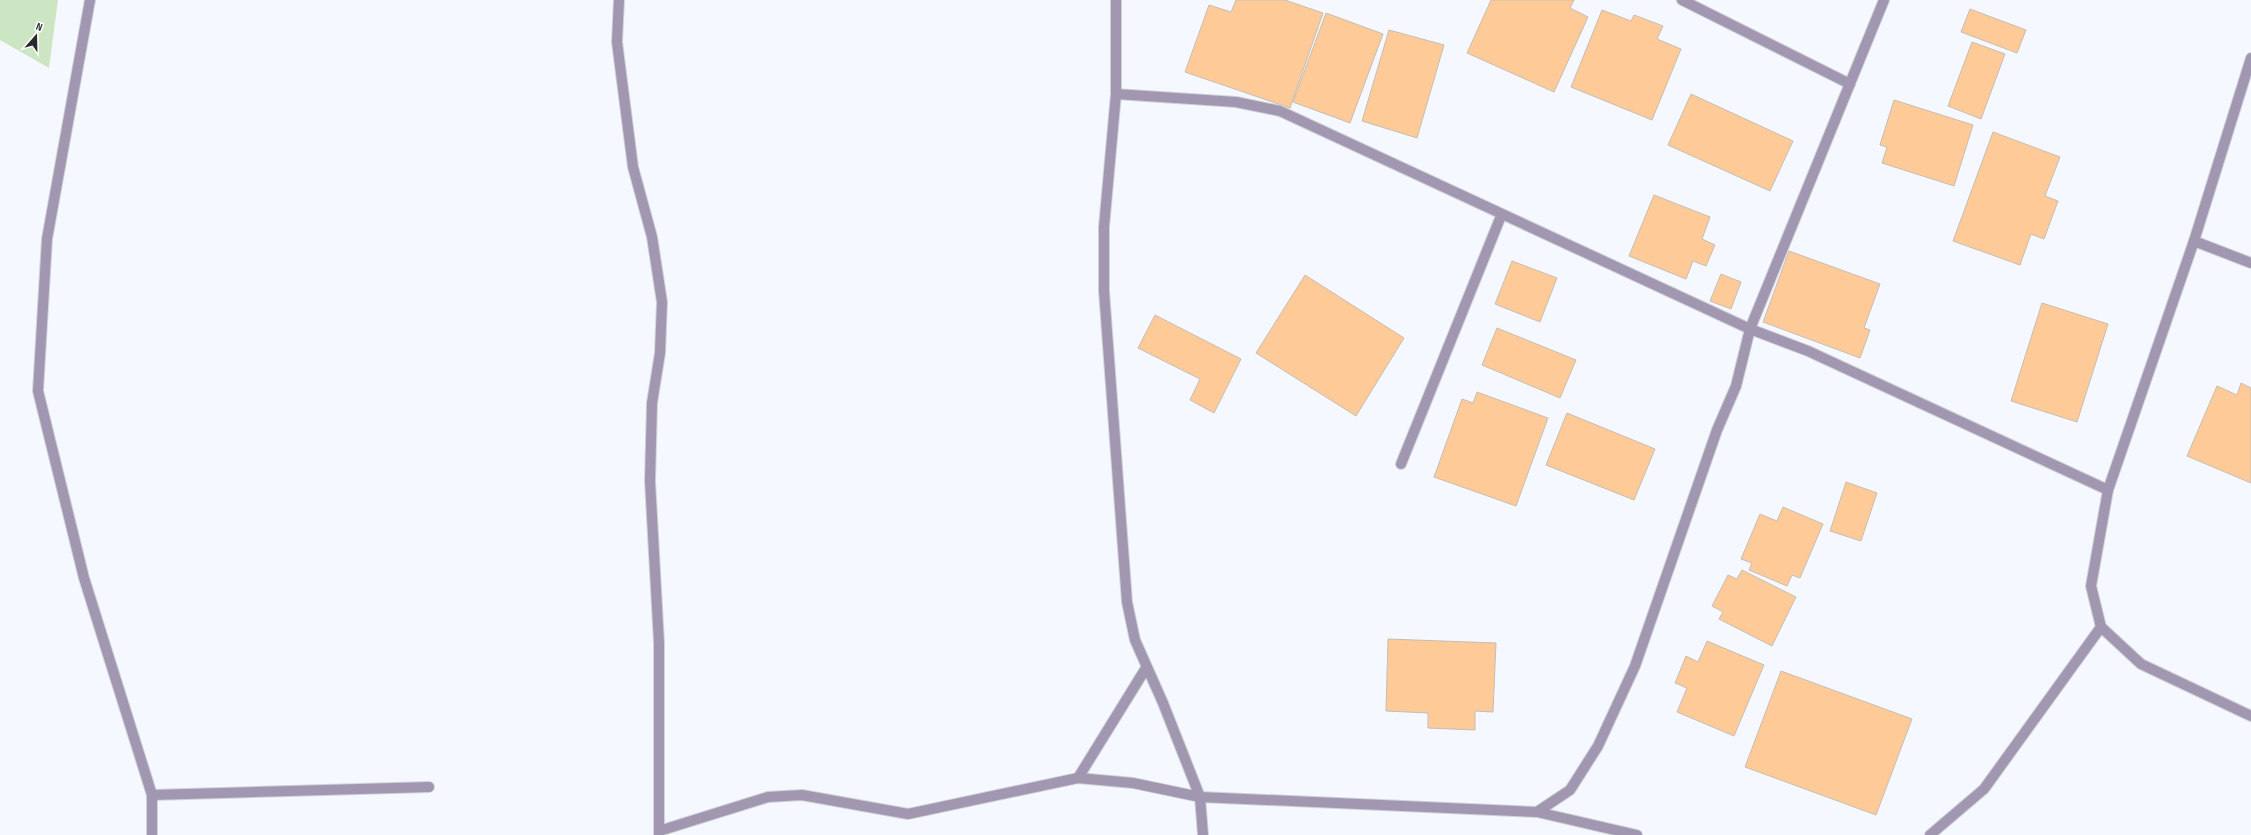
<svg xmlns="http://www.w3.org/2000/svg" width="2251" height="835" viewBox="0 0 2251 835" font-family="'Sofia Sans Condensed',sans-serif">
<rect width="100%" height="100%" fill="#f5f8fe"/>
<path fill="#cce6c4" d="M0,0H58L49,68L0,40Z"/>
<g fill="#feca97" stroke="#c6bdb5">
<path d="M1236,0H1285L1323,13L1290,108L1185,72L1209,5L1231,12Z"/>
<path d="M1491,0H1574L1570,8L1588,17L1554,92L1467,53Z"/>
<path d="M1970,9L2026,30L2017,53L1961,32Z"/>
<path d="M1602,10L1631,21L1634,15L1663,26L1657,39L1681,49L1652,120L1571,87Z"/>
<path d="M1326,13L1383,34L1350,123L1293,102Z"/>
<path d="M1389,30L1444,45L1417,138L1362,121Z"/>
<path d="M1972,42L2005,54L1981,119L1948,106Z"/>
<path d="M1691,94L1793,141L1770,191L1668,145Z"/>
<path d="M1894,100L1973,125L1954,186L1882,163L1887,147L1880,145Z"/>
<path d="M1993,132L2060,157L2045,196L2058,201L2044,239L2031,234L2020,265L1953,241Z"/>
<path d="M1654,195L1710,217L1702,239L1715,245L1706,266L1693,261L1686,279L1629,256Z"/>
<path d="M1789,251L1880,284L1864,328L1870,330L1860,358L1763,322Z"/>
<path d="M1512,261L1557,278L1540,322L1495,304Z"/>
<path d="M1721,274L1741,282L1731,309L1710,301Z"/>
<path d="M1305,275L1404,338L1356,416L1256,353Z"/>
<path d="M2042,303L2108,324L2077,422L2011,401Z"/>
<path d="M1155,315L1241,359L1214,413L1190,400L1200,379L1138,348Z"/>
<path d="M1497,328L1576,360L1560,398L1482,365Z"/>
<path d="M2241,383L2251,388V483L2187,456L2217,386L2237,395Z"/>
<path d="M1477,392L1548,418L1516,506L1434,477L1462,399L1473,403Z"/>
<path d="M1567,413L1655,449L1634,500L1546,465Z"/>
<path d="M1846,482L1877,493L1861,541L1830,531Z"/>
<path d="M1783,507L1823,524L1800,578L1792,575L1787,586L1749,570L1752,563L1741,559L1760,514L1777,521Z"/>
<path d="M1742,570L1796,597L1772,646L1719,619L1723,612L1712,606L1728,575L1737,579Z"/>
<path d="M1388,639L1496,643L1493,712L1475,711V730L1428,728V713L1386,711Z"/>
<path d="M1707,641L1764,665L1734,736L1677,712L1687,688L1675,683L1686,656L1698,662Z"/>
<path d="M1781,671L1912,719L1876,815L1745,767Z"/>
</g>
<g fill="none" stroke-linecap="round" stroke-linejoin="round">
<g stroke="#d0d3d8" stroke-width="12">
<g id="street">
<path d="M90,0L47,239L38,391L84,578L152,795V835"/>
<path d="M619,0L617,42L633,167L652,237L662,302L660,353L652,403L650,481L659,643V835"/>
<path d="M1116,0V94L1104,227V291L1127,602L1135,640L1163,703L1200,797L1203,835"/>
<path d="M1682,0L1850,84"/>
<path d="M2251,58L2194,241L2108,490L2091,586L2101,627L2141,664L2251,716"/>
<path d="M1116,94L1236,102L1280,111L1750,329L1884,0"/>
<path d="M2194,241L2251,263"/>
<path d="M1401,464L1501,216"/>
<path d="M1078,778L1146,668"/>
<path d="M152,795L429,787"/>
<path d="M1537,812L1637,835"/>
<path d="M659,831L768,797L802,795L908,814L1078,778L1133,783L1200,797L1537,812L1570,790L1598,746L1635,666L1717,430L1736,386L1750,329L1808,351L2108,490"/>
<path d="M1930,835L1984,789L2101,627"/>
</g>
</g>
<use href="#street" stroke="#a297b1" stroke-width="10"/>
</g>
<g transform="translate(36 36) rotate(20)" stroke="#ffffff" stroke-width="3" paint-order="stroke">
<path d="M0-3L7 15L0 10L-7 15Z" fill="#27292d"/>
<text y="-6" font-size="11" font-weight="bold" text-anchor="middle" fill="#27292d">N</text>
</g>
</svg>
